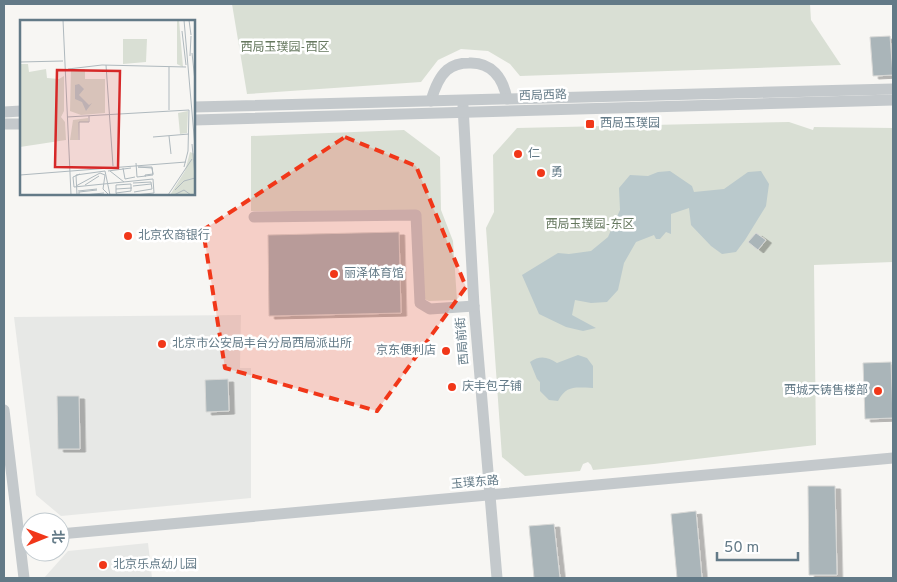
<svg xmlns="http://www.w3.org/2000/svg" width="897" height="582" viewBox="0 0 897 582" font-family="Overpass,'Noto Sans SC',sans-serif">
<defs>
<filter id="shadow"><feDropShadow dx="5.5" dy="3" stdDeviation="0" flood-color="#0004"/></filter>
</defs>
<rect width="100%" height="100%" fill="#f7f6f3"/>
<g fill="#e7e8e6">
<path d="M241,315L240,368H251V498L61,516L36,495L14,317Z"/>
<path d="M148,543L152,578H44L68,551Z"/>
</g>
<g fill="#d9dfd4">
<path d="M232,4H810L811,20L841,65L520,76L510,64L488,51L461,49L438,60L421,82L247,94Z"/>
<path d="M789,122L813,130L814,127L893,128V262L814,265L816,445L654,464L593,470L591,465L588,462L583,464L580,471L525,476L502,457L486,228L494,212L493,155L517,128Z"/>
<path d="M404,130L440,157L441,210L453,241L457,300L429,301L424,299L420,211H251V136Z"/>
</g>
<g fill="#bac9cc">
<path d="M670,171L692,186L694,192L724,189L748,172L761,171L769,184L766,206L745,240L736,252L722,254L711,246L691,225L689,208L671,214V234L666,232L660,239H656L654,235L636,242L624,263L618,290L607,302L591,303L575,300L572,315L596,328L583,331L566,327L539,314L522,275L558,253L569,254L591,251L608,237L620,210L619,188L630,175L648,176L658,172Z"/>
<path d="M578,355L587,358L593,366V388C577,388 567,384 558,401L549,400L540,391V382L537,379L530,362C540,355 548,357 557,363Z"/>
</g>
<g fill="#aab5b9" stroke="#d8d8d6" filter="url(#shadow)">
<path d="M890,36L893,75L873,76L870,37Z"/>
<path d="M399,232L401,313L269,316L268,235Z"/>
<path d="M756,233L766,240L758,250L748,242Z"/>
<path d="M891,362L893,418L865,419L863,363Z"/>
<path d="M228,379L229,411L206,412L205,380Z"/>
<path d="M57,396H79L80,449H58Z"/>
<path d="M808,486H835L837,575H809Z"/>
<path d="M696,511L702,578H677L671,514Z"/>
<path d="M554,524L560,578H534L529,526Z"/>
</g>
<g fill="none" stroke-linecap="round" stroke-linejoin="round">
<g stroke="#c4c9cc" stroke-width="11">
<path d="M431,101C434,90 438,78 447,70C453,65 461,63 469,63C492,62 503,78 507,99"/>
<path d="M463,106L474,306L497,578"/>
<path d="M194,107L893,89"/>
<path d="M4,112L21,111"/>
<path d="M194,120L893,100"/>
<path d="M4,124H21"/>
<path d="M254,217L416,215L420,303L430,309L474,306"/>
<path d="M4,410L24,578"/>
<path d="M60,534L893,458"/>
</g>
</g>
<path fill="#f13719" fill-opacity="0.2" stroke="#f13719" stroke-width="4" stroke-dasharray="10 6" stroke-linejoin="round" d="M345,137L416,166L466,287L377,411L225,368L203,230Z"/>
<g fill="#f13719" stroke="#fff" stroke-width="2">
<rect x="585" y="119" width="10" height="10" rx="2.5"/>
<circle cx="518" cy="154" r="5"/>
<circle cx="541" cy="173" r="5"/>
<circle cx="128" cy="236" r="5"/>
<circle cx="334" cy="274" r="5"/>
<circle cx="162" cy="344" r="5"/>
<circle cx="446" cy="351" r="5"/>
<circle cx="452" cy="387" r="5"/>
<circle cx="878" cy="391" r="5"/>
<circle cx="103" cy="565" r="5"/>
</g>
<g text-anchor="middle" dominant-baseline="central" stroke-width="5" stroke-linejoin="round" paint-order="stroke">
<g font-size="12" fill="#66785f" stroke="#fff">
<text x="285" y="48">西局玉璞园-西区</text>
<text x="590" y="225">西局玉璞园-东区</text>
</g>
<g font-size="12" fill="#637a87" stroke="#fff">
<text transform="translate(543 96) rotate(-2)">西局西路</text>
<text transform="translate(463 341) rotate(-95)">西局前街</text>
<text transform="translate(475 483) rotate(-5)">玉璞东路</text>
</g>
<g font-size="12" fill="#637a87" stroke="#fff" text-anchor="start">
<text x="600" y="124">西局玉璞园</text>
<text x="528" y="154">仁</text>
<text x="551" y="173">勇</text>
<text x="138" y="236">北京农商银行</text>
<text x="344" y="274">丽泽体育馆</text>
<text x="172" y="344">北京市公安局丰台分局西局派出所</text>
<text x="436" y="351" text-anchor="end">京东便利店</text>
<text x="462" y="387">庆丰包子铺</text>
<text x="868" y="391" text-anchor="end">西城天铸售楼部</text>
<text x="113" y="565">北京乐点幼儿园</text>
</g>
</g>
<g transform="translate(20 20)">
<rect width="175" height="175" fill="#f7f6f3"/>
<path d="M157,0H159L163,47L157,44ZM103,19H127L126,42L103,44ZM0,44H8L9,52L26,49L27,58L39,59L44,56V91L41,97L45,102L46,120L0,127ZM51,49H65V59H85V93L61,95L50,91ZM168,91L167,113L160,114L158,93ZM68,98V102H59L58,120H50L53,100ZM170,132L175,134V175H150L165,151Z" fill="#d9dfd4"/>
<path d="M59,64L64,69L59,75L69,85L72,83L66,91L62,82L55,79V65Z" fill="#bac9cc"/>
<path fill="none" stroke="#afb9be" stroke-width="1" d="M43,0L51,175M164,0L175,127M169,0L171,15M162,11L166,45M172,33L175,61M170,36L171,16M0,42L43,41M86,45L93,146M48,49L82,45L166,47M149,90V47M47,97L169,90M149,116L151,134M133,117L169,114M59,120V102H69V96M172,124L175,156M116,143L117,157L126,156M164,147L168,131L169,90M103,148L105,159L115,157M85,151L90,175M88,151L111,148M90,151L104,162M60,154L53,157L54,167L133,159L134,173L115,175M0,155L166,142M85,155L83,169L88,174M125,156L133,155L132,147H118L132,148L133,154L125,155V156M113,163L131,162L132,169L114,172M65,165L79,156M56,166L80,153L85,155M113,166L131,164M96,169L112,168M155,170L164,161L175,158M58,171L77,169M96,173L111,171V164L96,165V173L97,175M57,175L56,155L85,151M59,175V172L77,170M64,175L84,173M148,175L172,139M154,175L164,170L171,175"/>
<path fill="#d62828" fill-opacity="0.15" stroke="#d62828" stroke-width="2.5" d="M37,50L100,51L98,148L35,147Z"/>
<rect width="175" height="175" fill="none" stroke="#637a87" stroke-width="2.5"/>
</g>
<rect width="897" height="582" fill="none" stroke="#637a87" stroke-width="10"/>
<g transform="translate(45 537) rotate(89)"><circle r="24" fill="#ffffff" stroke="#c1cacf"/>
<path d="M0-4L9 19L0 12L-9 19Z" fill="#f13719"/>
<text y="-8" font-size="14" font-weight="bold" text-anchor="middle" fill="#637a87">北</text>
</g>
<path d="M717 552v8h81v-8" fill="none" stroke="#637a87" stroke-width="2.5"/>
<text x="724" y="552" font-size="15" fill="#637a87" stroke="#ffffff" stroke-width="4" paint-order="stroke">50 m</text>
</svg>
